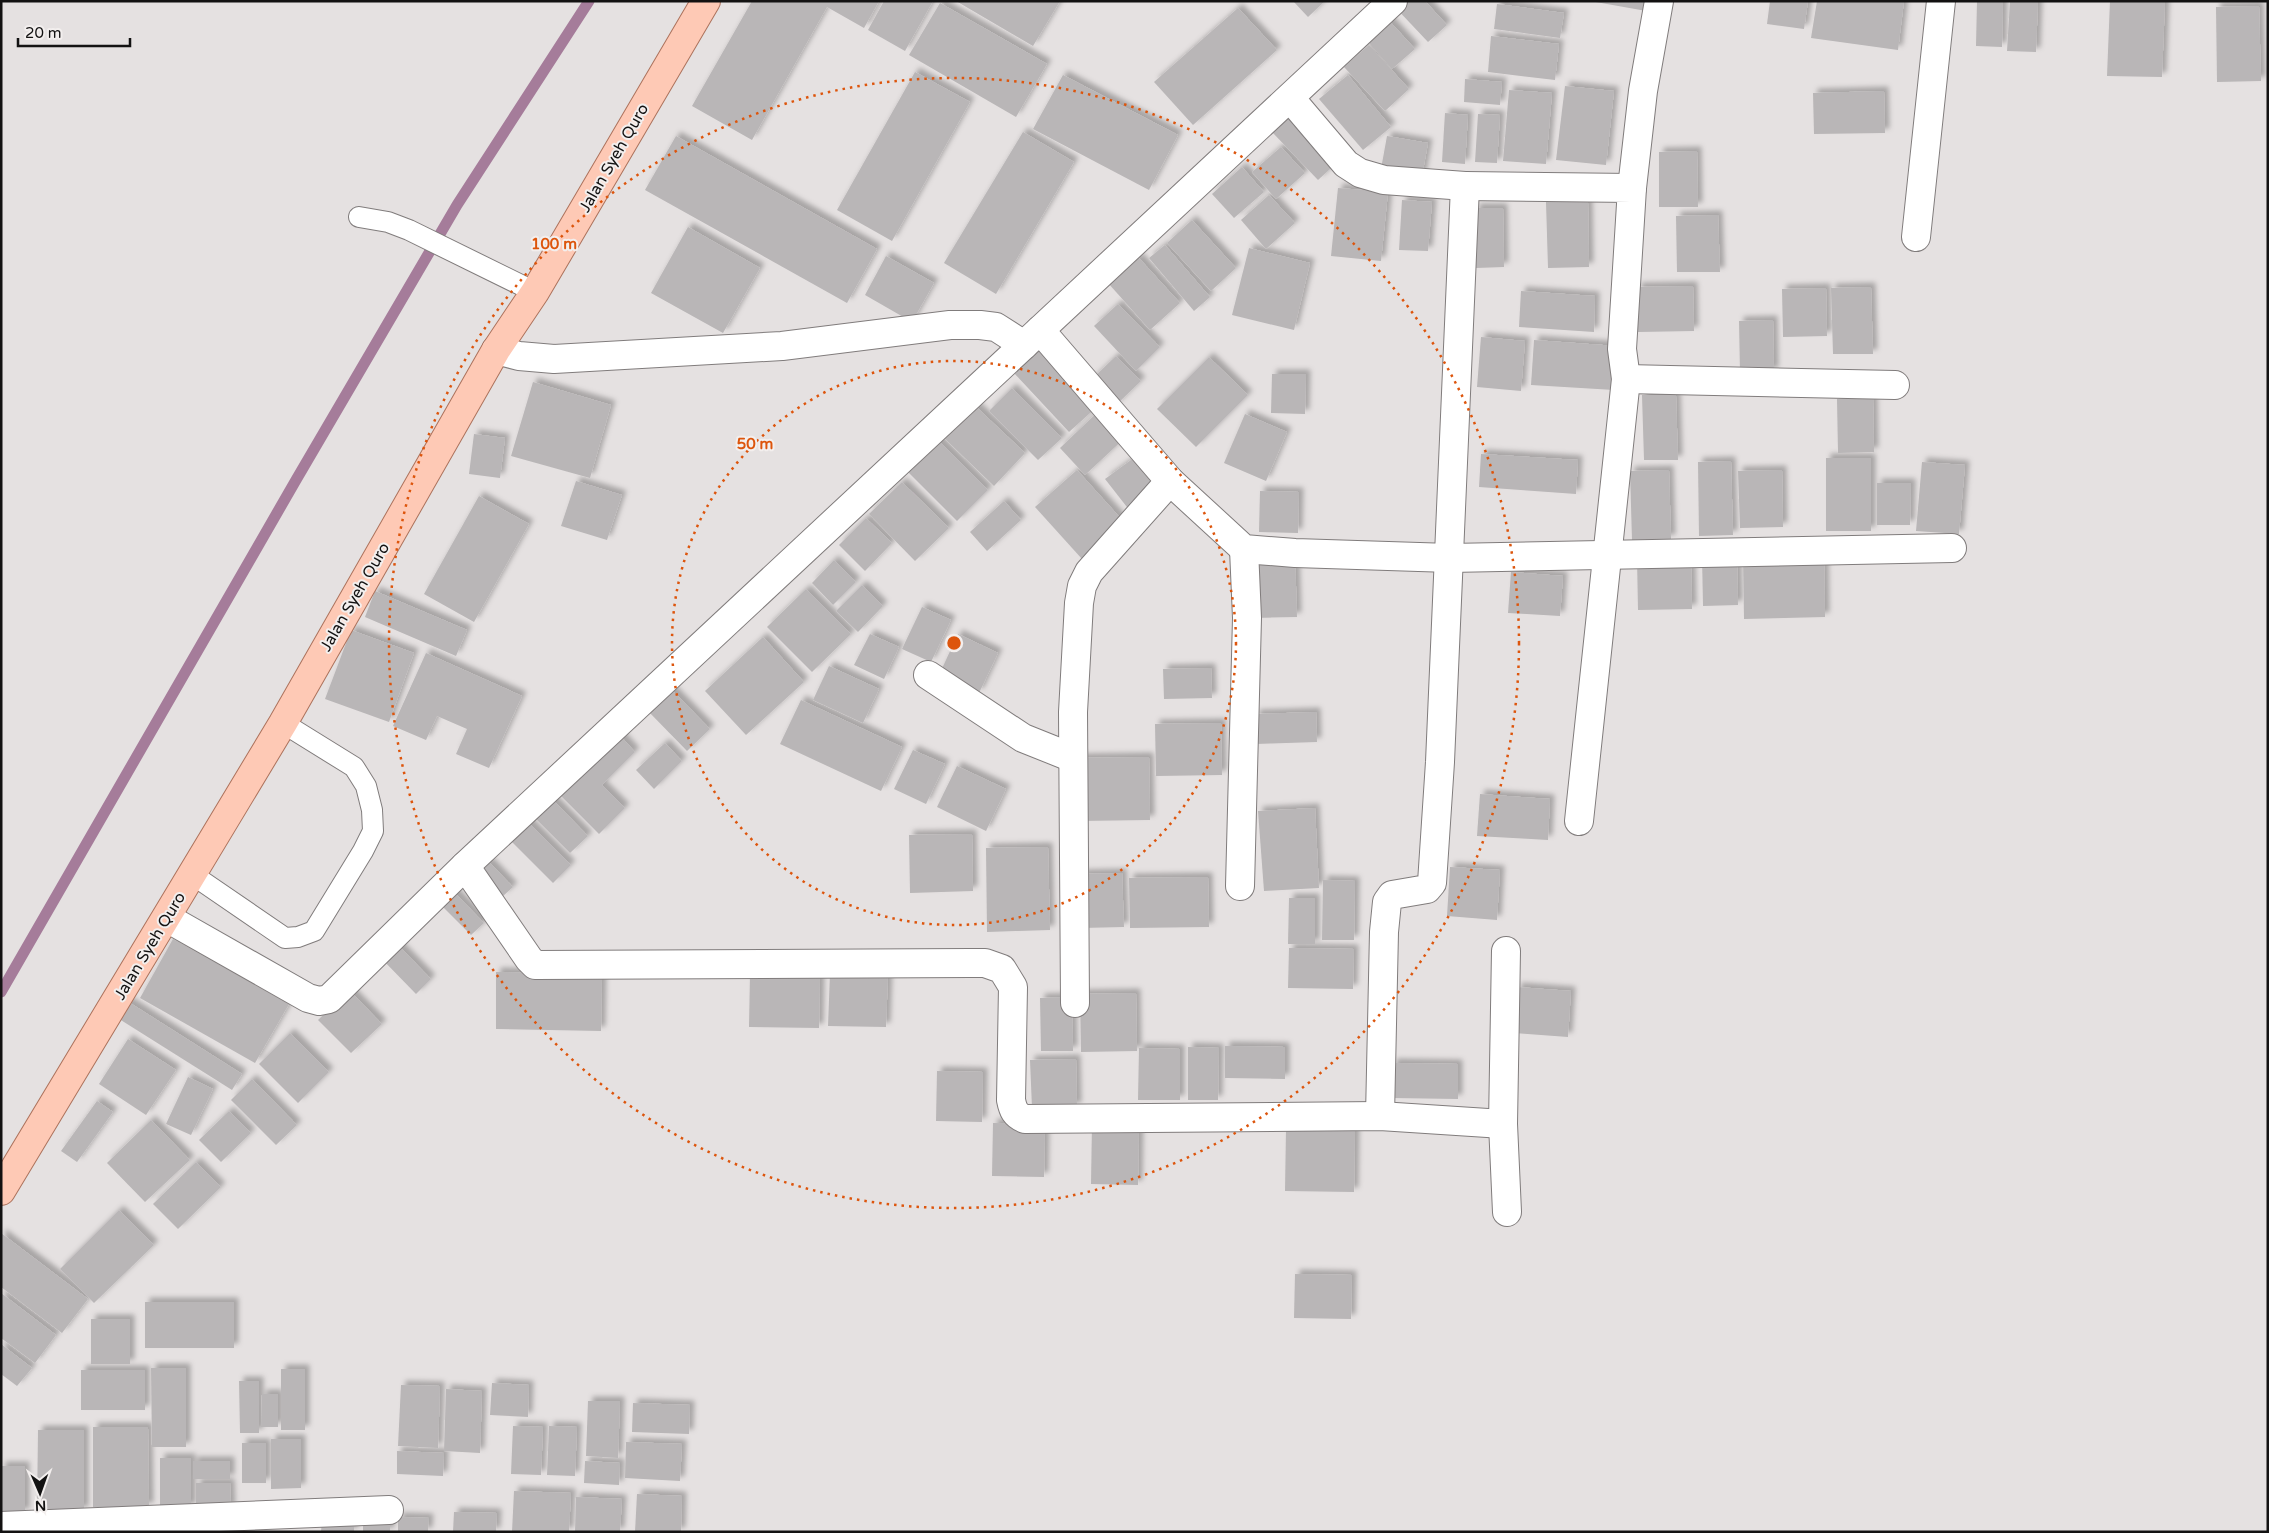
<svg xmlns="http://www.w3.org/2000/svg" width="2269" height="1533" viewBox="0 0 2269 1533" font-family="'Varela Round',sans-serif">
<defs>
<filter id="shadow"><feDropShadow dx="4.5" dy="-4.5" stdDeviation="2.5" flood-color="#0004"/></filter>
</defs>
<rect width="100%" height="100%" fill="#e5e1e1"/>
<g fill="none" stroke-linecap="round" stroke-linejoin="round">
<path stroke="#a57c9a" stroke-width="11" d="M1,992L296,480L457,205L589,1"/>
</g>
<g fill="#b9b6b7" filter="url(#shadow)">
<path d="M752,1H879L864,28L827,7L752,140L692,106Z"/>
<path d="M884,1H933L905,51L868,30Z"/>
<path d="M956,1H1060L1033,46Z"/>
<path d="M1293,1H1325L1308,17Z"/>
<path d="M1397,1H1425L1447,25L1428,42L1393,5Z"/>
<path d="M1590,1H1654L1652,12Z"/>
<path d="M1770,1H1808L1804,29L1767,24Z"/>
<path d="M1817,1H1904L1898,50L1811,38Z"/>
<path d="M1977,1H2003L2002,47L1976,46Z"/>
<path d="M2010,1H2038L2036,52L2007,51Z"/>
<path d="M2110,1H2165L2162,77L2107,76Z"/>
<path d="M940,3L1047,64L1016,117L909,55Z"/>
<path d="M1497,4L1564,13L1560,38L1494,29Z"/>
<path d="M2259,6L2261,81L2217,82L2216,7Z"/>
<path d="M1238,8L1277,50L1193,125L1154,82Z"/>
<path d="M1383,14L1415,49L1392,69L1361,34Z"/>
<path d="M1491,36L1559,44L1555,80L1488,72Z"/>
<path d="M1369,45L1409,89L1385,111L1344,67Z"/>
<path d="M915,72L970,102L892,241L837,210Z"/>
<path d="M1063,75L1178,135L1149,190L1033,129Z"/>
<path d="M1348,75L1391,127L1363,150L1319,99Z"/>
<path d="M1465,79L1502,82L1500,105L1464,102Z"/>
<path d="M1565,86L1614,91L1606,165L1556,160Z"/>
<path d="M1509,90L1552,93L1546,164L1503,161Z"/>
<path d="M1884,91L1885,133L1814,134L1813,93Z"/>
<path d="M1295,111L1341,159L1318,180L1272,132Z"/>
<path d="M1445,113L1468,115L1465,164L1442,162Z"/>
<path d="M1478,114L1500,115L1497,163L1475,162Z"/>
<path d="M1023,132L1074,162L996,294L944,263Z"/>
<path d="M676,136L877,249L847,303L645,190Z"/>
<path d="M1387,136L1428,143L1422,176L1381,169Z"/>
<path d="M1281,147L1305,173L1276,199L1252,172Z"/>
<path d="M1697,151L1698,207H1659V152Z"/>
<path d="M1242,167L1264,192L1234,218L1212,194Z"/>
<path d="M1338,188L1388,192L1381,261L1331,256Z"/>
<path d="M1269,195L1295,223L1266,249L1241,220Z"/>
<path d="M1402,200L1432,202L1428,251L1399,250Z"/>
<path d="M1588,201L1589,267L1548,268L1546,202Z"/>
<path d="M1475,208H1503L1504,267L1476,268Z"/>
<path d="M1718,215L1720,272H1677L1676,216Z"/>
<path d="M1192,220L1236,268L1211,291L1167,243Z"/>
<path d="M688,227L760,268L723,333L651,293Z"/>
<path d="M1165,245L1210,297L1194,311L1149,258Z"/>
<path d="M1249,248L1310,263L1294,330L1232,315Z"/>
<path d="M886,256L934,283L912,322L865,295Z"/>
<path d="M1138,257L1180,303L1150,330L1108,283Z"/>
<path d="M1693,286L1694,331L1638,332L1637,287Z"/>
<path d="M1871,287L1873,354H1833L1831,288Z"/>
<path d="M1826,288L1827,336L1783,337L1782,289Z"/>
<path d="M1521,291L1595,296L1594,332L1519,327Z"/>
<path d="M1118,304L1160,347L1136,371L1094,326Z"/>
<path d="M1773,320L1774,372L1740,373L1739,321Z"/>
<path d="M1481,337L1525,341L1521,391L1477,387Z"/>
<path d="M1534,340L1617,346L1614,390L1531,385Z"/>
<path d="M1045,344L1100,404L1069,432L1014,373Z"/>
<path d="M1116,356L1141,381L1115,406L1091,380Z"/>
<path d="M1209,357L1248,395L1196,447L1157,409Z"/>
<path d="M1272,374H1306L1305,414L1271,413Z"/>
<path d="M533,382L611,405L590,478L511,456Z"/>
<path d="M1012,388L1062,438L1038,460L989,411Z"/>
<path d="M1642,395H1676L1678,460H1644Z"/>
<path d="M1873,398L1874,452L1838,453L1837,399Z"/>
<path d="M972,403L1025,453L994,486L941,435Z"/>
<path d="M1102,408L1128,435L1085,475L1060,448Z"/>
<path d="M1245,414L1287,432L1266,481L1224,463Z"/>
<path d="M474,434L505,438L500,478L469,474Z"/>
<path d="M936,438L988,490L957,521L905,469Z"/>
<path d="M1142,452L1166,484L1130,511L1105,479Z"/>
<path d="M1481,454L1578,460L1576,494L1479,487Z"/>
<rect x="1826" y="458" width="45" height="73"/>
<path d="M1731,461L1733,535L1699,536L1698,462Z"/>
<path d="M1922,462L1965,465L1959,534L1916,531Z"/>
<path d="M1077,470L1124,522L1082,559L1035,507Z"/>
<path d="M1669,470L1671,539L1632,540L1630,471Z"/>
<path d="M1782,470L1783,527L1740,528L1738,471Z"/>
<path d="M576,481L622,495L607,540L561,526Z"/>
<path d="M902,482L949,528L915,561L869,514Z"/>
<path d="M1877,483H1911L1910,525H1877Z"/>
<path d="M1260,491L1299,492L1298,533L1259,532Z"/>
<path d="M479,496L529,524L474,622L424,594Z"/>
<path d="M1004,501L1021,520L987,551L970,532Z"/>
<path d="M866,518L892,543L865,571L839,545Z"/>
<path d="M1824,553L1825,617L1744,619L1743,554Z"/>
<path d="M1295,555L1297,617L1250,618L1249,556Z"/>
<path d="M1737,556L1738,605L1703,606L1702,557Z"/>
<path d="M1691,557L1692,609L1638,610L1637,558Z"/>
<path d="M834,560L856,582L833,605L812,583Z"/>
<path d="M1511,572L1563,576L1560,616L1508,613Z"/>
<path d="M862,585L883,606L858,632L836,611Z"/>
<path d="M806,589L851,634L812,672L767,627Z"/>
<path d="M375,591L467,630L456,656L365,617Z"/>
<path d="M922,607L951,620L931,662L902,649Z"/>
<path d="M351,630L414,653L389,722L325,699Z"/>
<path d="M870,634L899,647L884,679L854,665Z"/>
<path d="M958,634L998,653L979,693L939,675Z"/>
<path d="M763,637L804,682L746,735L705,691Z"/>
<path d="M426,653L522,696L489,768L456,754L467,729L437,716L426,740L393,726Z"/>
<path d="M829,666L879,689L863,723L813,700Z"/>
<path d="M1211,668L1212,698L1164,699L1163,669Z"/>
<path d="M670,688L710,729L687,751L647,710Z"/>
<path d="M801,700L902,747L881,791L780,744Z"/>
<path d="M1316,712L1317,742L1256,744L1255,714Z"/>
<path d="M1221,723L1222,775L1156,776L1155,724Z"/>
<path d="M617,732L635,752L602,785L625,808L599,834L556,791Z"/>
<path d="M665,743L682,761L654,789L636,770Z"/>
<path d="M913,750L945,764L926,804L894,789Z"/>
<path d="M1149,757L1150,820L1079,821L1078,758Z"/>
<path d="M957,766L1006,789L986,831L937,807Z"/>
<path d="M1480,794L1550,799L1548,840L1477,836Z"/>
<path d="M550,797L588,836L570,853L532,815Z"/>
<path d="M1315,808L1319,888L1264,891L1258,811Z"/>
<path d="M527,821L571,865L553,883L509,839Z"/>
<path d="M972,834L973,891L910,893L909,835Z"/>
<path d="M1048,847L1050,930L987,932L986,848Z"/>
<path d="M488,861L513,887L503,896L478,871Z"/>
<path d="M1450,867L1500,870L1497,920L1447,916Z"/>
<path d="M1122,873L1124,927L1081,928V874Z"/>
<path d="M1208,877L1209,927L1130,928L1129,878Z"/>
<path d="M1323,880L1355,881L1354,940H1322Z"/>
<path d="M451,889L484,923L471,935L438,902Z"/>
<path d="M1289,898H1315V944H1288Z"/>
<path d="M173,939L289,1004L255,1063L140,998Z"/>
<path d="M394,941L431,979L416,994L379,956Z"/>
<path d="M1289,948L1354,949L1353,989L1288,988Z"/>
<path d="M496,972L602,974L601,1031L496,1029Z"/>
<path d="M830,973L888,974L886,1027L828,1026Z"/>
<path d="M750,974L820,975L819,1028L749,1027Z"/>
<path d="M1517,987L1571,991L1568,1037L1514,1033Z"/>
<path d="M349,990L382,1024L351,1053L318,1020Z"/>
<path d="M1136,993L1137,1051L1081,1052L1080,994Z"/>
<path d="M1072,997L1073,1051H1041L1040,998Z"/>
<path d="M127,1001L242,1074L232,1090L116,1017Z"/>
<path d="M290,1033L329,1072L298,1103L259,1064Z"/>
<path d="M128,1039L176,1070L146,1115L99,1084Z"/>
<path d="M1225,1046L1285,1047V1079L1225,1078Z"/>
<path d="M1188,1047L1219,1048L1218,1100H1188Z"/>
<path d="M1139,1048L1180,1049V1100H1138Z"/>
<path d="M1076,1059L1077,1107L1032,1108L1030,1060Z"/>
<path d="M1392,1063L1458,1064V1099L1392,1098Z"/>
<path d="M937,1071L983,1072L982,1122L936,1121Z"/>
<path d="M188,1077L213,1089L191,1135L166,1124Z"/>
<path d="M252,1079L297,1125L276,1145L231,1100Z"/>
<path d="M97,1101L113,1112L77,1162L61,1151Z"/>
<path d="M229,1111L251,1133L221,1162L199,1140Z"/>
<path d="M151,1120L190,1160L145,1202L107,1163Z"/>
<path d="M993,1123L1045,1124L1044,1177L992,1176Z"/>
<path d="M1092,1123L1139,1124L1138,1185L1091,1184Z"/>
<path d="M1286,1129L1355,1130L1354,1192L1285,1191Z"/>
<path d="M196,1162L221,1187L178,1229L153,1204Z"/>
<path d="M119,1210L154,1245L94,1303L60,1269Z"/>
<path d="M1,1233L88,1299L62,1333L1,1287Z"/>
<path d="M1295,1274L1352,1275L1351,1319L1294,1318Z"/>
<path d="M1,1293L56,1335L35,1363L1,1338Z"/>
<rect x="145" y="1302" width="89" height="46"/>
<rect x="91" y="1319" width="39" height="45"/>
<path d="M1,1344L32,1368L17,1386L1,1374Z"/>
<path d="M151,1368H186V1447H152Z"/>
<rect x="281" y="1369" width="24" height="61"/>
<rect x="81" y="1370" width="64" height="40"/>
<path d="M239,1381H259V1433H240Z"/>
<path d="M492,1383L529,1385L528,1417L490,1415Z"/>
<path d="M401,1385L440,1386L438,1448L398,1446Z"/>
<path d="M446,1389L482,1391L480,1453L444,1451Z"/>
<path d="M262,1394H278V1427H261Z"/>
<path d="M588,1401H620L618,1458L586,1456Z"/>
<path d="M633,1403L690,1405L689,1434L632,1432Z"/>
<path d="M513,1426L543,1427L541,1475L511,1474Z"/>
<path d="M549,1426L577,1427L575,1476L547,1475Z"/>
<path d="M93,1427H148L149,1507H93Z"/>
<path d="M38,1430H84V1511H37Z"/>
<path d="M271,1439H301V1488L271,1489Z"/>
<path d="M626,1442L682,1444L680,1481L625,1478Z"/>
<rect x="242" y="1443" width="24" height="40"/>
<path d="M397,1451L444,1453L443,1476L397,1474Z"/>
<path d="M160,1458H191V1508L160,1507Z"/>
<rect x="193" y="1461" width="37" height="18"/>
<path d="M585,1461L620,1463L619,1485L584,1483Z"/>
<rect x="1" y="1466" width="24" height="47"/>
<path d="M196,1483H230L231,1509H196Z"/>
<path d="M514,1491L571,1493L569,1532H512Z"/>
<path d="M637,1494L682,1496L681,1532H635Z"/>
<path d="M576,1497L622,1499L620,1532H575Z"/>
<path d="M454,1512L497,1513L496,1532H453Z"/>
<path d="M398,1517L429,1518L428,1532H398Z"/>
<path d="M322,1519L354,1520V1532H321Z"/>
<path d="M363,1522L390,1523V1532H363Z"/>
</g>
<g fill="none" stroke-linecap="round" stroke-linejoin="round">
<g stroke="#807c7c" stroke-width="22">
<g id="service">
<path d="M359,217L388,222L409,230L535,292"/>
<path d="M193,875L285,938L298,937L314,931L363,851L373,831L372,810L366,786L354,767L283,723"/>
</g>
</g>
<g stroke="#807c7c" stroke-width="30">
<g id="minor">
<path d="M1290,98L1346,164L1360,173L1384,180L1465,186L1440,762L1432,883L1427,889L1392,895L1387,902L1384,932L1380,1116"/>
<path d="M1465,186L1632,188L1622,349L1626,379L1579,821"/>
<path d="M1632,188L1643,91L1659,1"/>
<path d="M1916,237L1941,1"/>
<path d="M1040,330L1170,481L1244,549L1295,553L1450,558L1952,548"/>
<path d="M496,350L519,356L554,359L782,346L950,325H980L996,327L1024,345"/>
<path d="M1626,379L1895,385"/>
<path d="M928,675L1023,738L1073,758"/>
<path d="M465,866L529,959L535,965L971,963H985L1002,969L1013,987L1011,1100C1013,1110 1015,1115 1025,1119L1380,1116L1503,1124"/>
<path d="M1240,886L1247,618L1244,549"/>
<path d="M167,918L308,998L319,1001L329,999L465,866L1393,1"/>
<path d="M1506,951L1503,1124L1507,1212"/>
<path d="M1075,1003L1073,712L1079,603L1082,586L1089,572L1170,481"/>
<path d="M1,1526L389,1510"/>
</g>
</g>
<g stroke="#ac725c" stroke-width="30">
<path id="primary" d="M1,1191L283,723L496,350L535,292L706,1"/>
</g>
<use href="#service" stroke="#fff" stroke-width="20"/>
<use href="#minor" stroke="#fff" stroke-width="28"/>
<use href="#primary" stroke="#fec9b5" stroke-width="28"/>
</g>
<g fill="none" stroke="#dd550c" stroke-width="2.5" stroke-dasharray="2.5 5">
<circle cx="954" cy="643" r="282"/>
<circle cx="954" cy="643" r="565"/>
</g>
<g text-anchor="middle" dominant-baseline="central" stroke-width="4" stroke-linejoin="round" paint-order="stroke">
<g font-size="16" fill="#131212" stroke="#f3efee">
<text transform="translate(614 158) rotate(-60)">Jalan Syeh Quro</text>
<text transform="translate(355 597) rotate(-60)">Jalan Syeh Quro</text>
<text transform="translate(150 946) rotate(-59)">Jalan Syeh Quro</text>
</g>
</g>
<circle cx="954" cy="643" r="8" fill="#dd550c" stroke="#f3efee" stroke-width="2.5"/>
<g font-size="15" text-anchor="middle" font-weight="bold" fill="#dd550c" stroke="#f3efee" stroke-width="4" stroke-linejoin="round" paint-order="stroke">
<text x="554" y="249">100 m</text>
<text x="755" y="449">50 m</text>
</g>
<rect width="2269" height="1533" fill="none" stroke="#131212" stroke-width="5"/>
<g transform="translate(40 1493) rotate(178)" stroke="#f3efee" stroke-width="4" paint-order="stroke">
<path d="M0-4L9 19L0 12L-9 19Z" fill="#131212"/>
<text y="-8" font-size="14" font-weight="bold" text-anchor="middle" fill="#131212">N</text>
</g>
<path d="M18 38v8h112v-8" fill="none" stroke="#131212" stroke-width="2.5"/>
<text x="25" y="38" font-size="15" fill="#131212" stroke="#f3efee" stroke-width="4" paint-order="stroke">20 m</text>
</svg>
